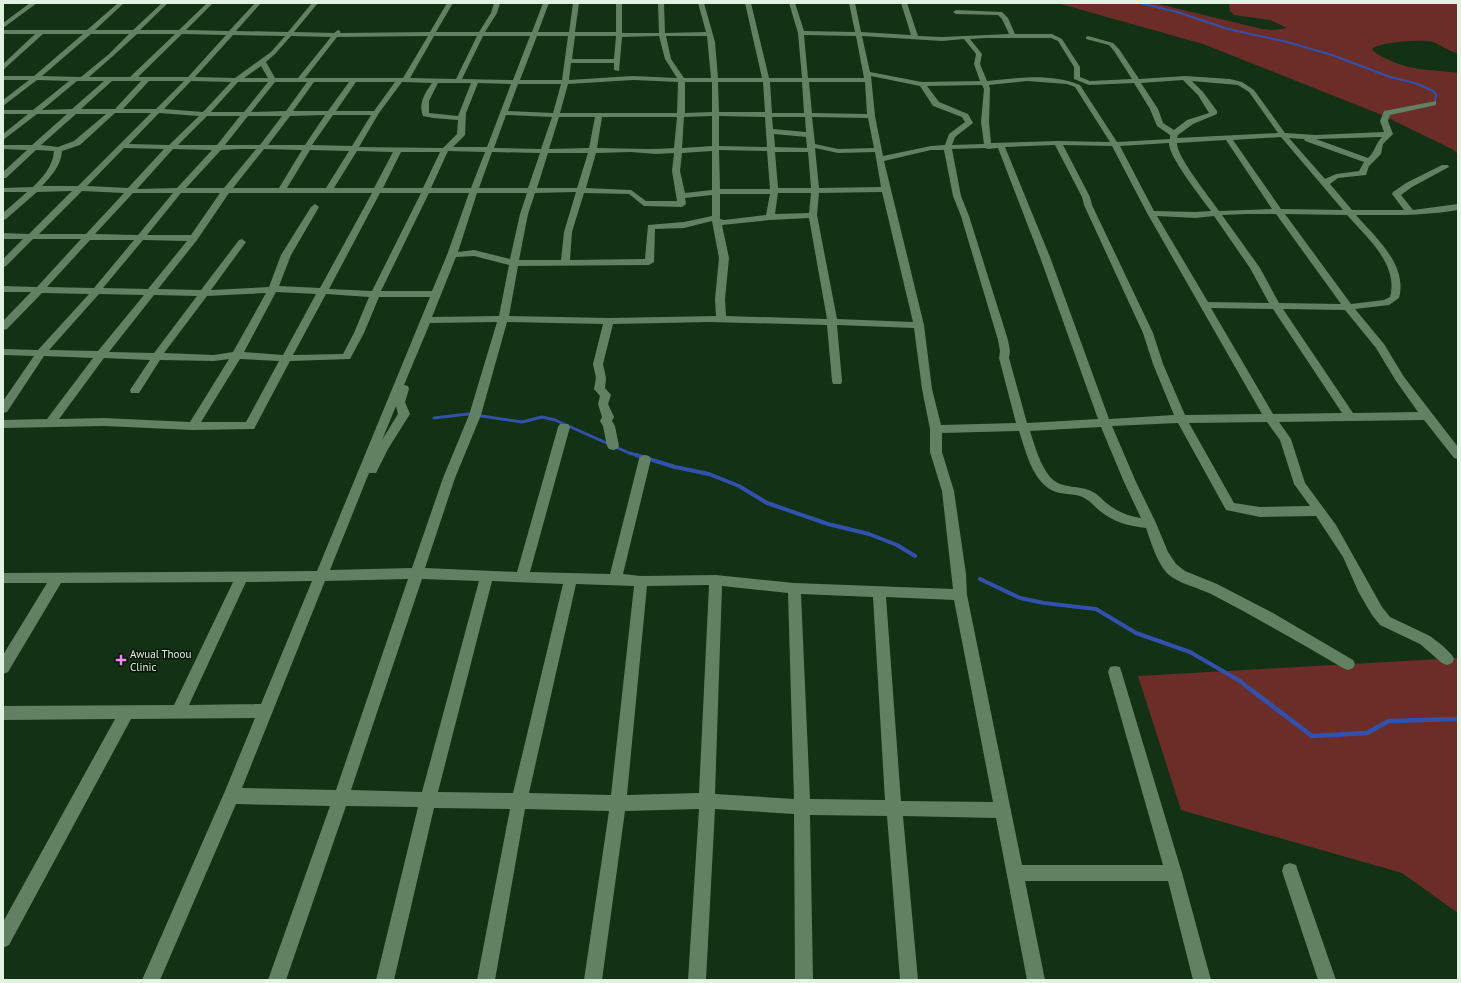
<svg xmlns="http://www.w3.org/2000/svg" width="1461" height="983" viewBox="0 0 1461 983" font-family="'PT Sans',sans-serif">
<rect width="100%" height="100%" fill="#123115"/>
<g fill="#6c2d29">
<path d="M1057,3H1154L1262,29L1274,30L1287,28L1270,20L1234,15L1230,11L1229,3H1458V53C1448,52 1442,45 1433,42C1422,39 1379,42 1372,49C1375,54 1381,56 1387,59C1414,72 1430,69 1458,73V154L1452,149L1382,115L1203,44Z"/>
<path d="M1458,658V913L1402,873L1181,810L1138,676Z"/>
</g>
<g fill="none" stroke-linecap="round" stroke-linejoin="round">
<path stroke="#3151ad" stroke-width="2" d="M1140,3L1177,12L1228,29L1287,42L1332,55L1390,77L1415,83L1433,91L1436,94L1435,101"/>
<path stroke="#3151ad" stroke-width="3" d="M434,418L468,414L522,422L542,417L555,420L629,453L640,456"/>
<g stroke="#3151ad" stroke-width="4">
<path d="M636,455L675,467L709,474L739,486L767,503L828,524L869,534L897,545L915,556"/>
<path d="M980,579L1020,598L1044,603L1096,609L1136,633L1190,652L1240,681L1251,690"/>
</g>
<path stroke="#3151ad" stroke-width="4.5" d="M1250,689L1312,736L1367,733L1389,721L1458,719"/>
<g fill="#608262" fill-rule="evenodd">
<path d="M30,3H37L3,28V23Z"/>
<path d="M118,3H124L95,30H133L162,3H168L140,30H179L207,3H213L186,30L229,31L255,3H261L236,31L288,32L312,3H318L294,32L334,33L338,30L340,31V33L430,32L447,3H453L436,32H479L491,13L494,3H500L497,13L485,32H532L543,3H549L538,32H569L573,3H579L575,32H616V3H622V33H659L658,3H664L665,33L706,32L698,3H704L715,42L718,78H762L745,3H751L769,78H802L798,33L789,3H795L804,31L855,32L849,3H855L861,32L911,35L901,3H907L918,36L942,37L1009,34L1002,19L998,15L956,14L953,12L956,10L1002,12L1008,18L1015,34H1052L1062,39L1080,67V77L1090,81L1132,79L1114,51L1109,45L1086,39V37L1088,36L1113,43L1119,49L1139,79L1185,76L1230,79L1242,82L1254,90L1285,133L1316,135L1384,132L1380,121L1384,111L1436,101V105L1390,115L1388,121L1393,134L1383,144L1381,154L1369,166L1366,175L1338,178L1330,184L1352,210H1404L1392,194L1393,192L1406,183L1442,165H1448L1449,167L1412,187L1401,195L1413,210L1458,204V210C1423,216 1392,215 1356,215C1376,238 1408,265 1399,298L1389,305L1355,309L1384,344L1404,377L1458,447V459L1454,458L1424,420L1279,422L1291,439L1305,483L1336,525L1382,607L1390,617L1430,636L1443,646L1452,655L1454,659L1452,663L1447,665L1442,663L1420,644L1380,625L1372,615L1359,593L1343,557L1316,516L1260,517L1226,510L1178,423L1112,426L1136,482L1156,523L1168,552L1176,564L1185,571L1217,584L1273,613L1353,660L1355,664L1353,668L1348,670L1343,668C1300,643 1257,618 1213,595C1198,587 1177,584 1166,572C1156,560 1151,542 1146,528C1129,526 1113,522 1100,511C1095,507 1091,502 1086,499C1077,493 1066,495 1056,492C1033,484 1026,452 1019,431L942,433V452L954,491L966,574L967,595L1022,865H1163L1108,672L1110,667L1115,666L1120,667L1182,873L1211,980H1193L1168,881H1025L1045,980H1027L996,818L903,816L918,980H900L887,816L810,815L813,980H795L794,814L715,809L706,980H688L699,809L625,811L602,980H584L609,811L525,809L495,980H477L510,809L434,808L394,980H376L418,807L346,806L286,980H268L330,806L236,804L160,980H142L225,791L255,718L131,719L9,945L3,948V922L115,719L3,720V706L174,705L233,582L61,583L8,672L3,674V655L47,583H3V573L317,571L430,297H379L364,333L350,359L290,361L254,429L193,430L104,426L3,428V420L47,419L93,358L44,356L7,412L3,413V401L34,356L3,355V349L38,350L89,294L42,293L7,329L3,330V321L31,292H3V286L37,287L81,239H33L6,266L3,267V259L23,239H3V233L29,234L72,191L37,192L6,219L3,220V213L27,192H3V188L33,187C43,177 53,166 54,151L36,150L6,178H3V172L27,150L3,149V145H32L67,114H37L3,140V134L28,114H3V110H33L69,81L37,80L3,106V100L29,80H3V76H34L83,34H43L3,70V64L35,34H3V30H87ZM91,34H129L109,54L81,77L42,76ZM137,34H175L130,77H89L113,56ZM182,34L226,35L188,77H138ZM233,35L285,36L271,52L235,78L195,77ZM804,35L856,36L864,78H808ZM291,36L331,37L298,78H275L266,62L275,54ZM428,36L403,78H305L337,37ZM434,36H477L456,79L410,78ZM483,36H530L513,80L462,79ZM537,36H568L562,80H520ZM575,36H616L614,59H572ZM659,36L665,59L677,78L633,76L569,80L571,63H614V70L619,71L622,37ZM666,36H707L711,78H684L671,59ZM862,36L942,41L964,39L976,54L974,64L980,81L922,82L870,72ZM987,38H1051L1058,41L1074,67V79L1089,85L1134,83L1150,109L1157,126L1170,135V139L1117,142L1080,85C1051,73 1017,78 987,81L980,64L982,54L970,39ZM261,66L268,78H244ZM871,76L920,86L933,106L962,117L965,122L949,134L945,145L931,146L883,156L875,116ZM633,80L678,82L677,113H560L568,84ZM1183,80L1198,95L1209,113L1187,120L1174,130L1163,123L1158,109L1141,83ZM77,81H104L72,109L42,110ZM112,81H141L115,109H81ZM149,81H184L156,109H123ZM191,81L231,82L203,112L164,109ZM1027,81L1067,84L1075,87L1110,142L1058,141L991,143L989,122L990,89L989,85ZM1192,81L1238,85L1249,92L1278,133L1177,138L1178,135L1193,124L1217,114V111L1203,92ZM238,82H268L244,112H211ZM275,82H307L286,111L251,112ZM314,82H349L328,111H293ZM356,82H395L374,111H336ZM402,82L432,83C425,93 418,103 423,116L433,118L458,120L457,134L443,148L359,147L379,113ZM685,82H712V112L685,113ZM718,82H763L765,112H719ZM770,82H802L804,113H772ZM809,82H865L867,114L812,113ZM438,83H471L458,116L429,113V101ZM478,83L511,84L487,147H453L465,135L466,113ZM518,84H561L553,113L508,111ZM982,85L984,89L981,122L984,144L952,145L955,137L973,123L968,114L939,102L927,86ZM115,113H151L78,186H42C51,176 61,166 62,151L80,145ZM159,113L199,116L169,145L129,144ZM76,114H106L74,141L58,147L41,145ZM325,115L305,145H268L290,116ZM333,115H371L352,146L312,145ZM506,115L552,117L541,149L494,148ZM207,116H240L217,145H178ZM248,116H282L260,145H225ZM712,116V146L682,148L684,117ZM719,116L765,117L767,147L719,146ZM559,117H595L589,148L549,149ZM602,117H677L674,148C649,150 623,148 597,148ZM772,117H805L806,132L773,129ZM812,117L868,118L874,148L838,149L815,144ZM774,134L806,137L807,148L775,147ZM1281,137L1343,210L1281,209L1233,140ZM1382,137C1375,144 1375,152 1368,158L1316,139ZM1289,138L1304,139L1305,141L1364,162L1359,171L1336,174L1325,179ZM1226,140L1272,209L1219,211C1210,198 1176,156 1177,143ZM1169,143C1168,156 1202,199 1211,211L1195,212L1154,211L1120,146ZM1055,145L1082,197L1084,205L1143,333L1153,364L1174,415L1109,419L1050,257L1005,147ZM1063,145L1112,146L1147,213L1262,414L1185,415L1163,364L1153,333L1092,205L1090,197ZM124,148L164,149L128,188L87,186ZM815,148L838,153L875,152L881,187L819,188ZM985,148L988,149L998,148L1040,257L1098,419L1027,423L1009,358L1010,351L1008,340L969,216L961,196L952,149ZM173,149L212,150L177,188L137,189ZM238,149H256L224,188H186L221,150ZM264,149L302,150L279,188H233ZM310,150L349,151L326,188H287ZM719,150L767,151L770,189H720ZM931,150H944L953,196L961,216L998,340L1000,351L999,358L1016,423L941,425L932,389L924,325L884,161ZM357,151L393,152L374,188H334ZM448,151L485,152L471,188H431ZM712,151V190L685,193L680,171L682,153ZM401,152H440L423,188H383ZM492,152L540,153L528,188H479ZM631,152L656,154L674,153L672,171L677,201H646L631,190L586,188L596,153ZM775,152H808L811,188H778ZM548,153H588L577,188H537ZM82,191L124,193L86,234H39ZM576,192L564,232L561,260H519L528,214L535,193ZM882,192L913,322L837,319L817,215L819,193ZM133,193H173L138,235L95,234ZM181,193H220L191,235H147ZM229,193H372L320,288L279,286L291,255L319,207L315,204L311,207L281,255L269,287L211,290L246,242L242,239L239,240L201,290L158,289L197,240ZM380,193H421L372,291L329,289ZM429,193H469L447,255L432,291H381ZM477,193H527L520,214L510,259L474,250L458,252ZM584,193L629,194L644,206L682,207L686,204L685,198L712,195V216L684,222L648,225L645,259L570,260L572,232ZM778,193H811L809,213L775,214ZM720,194H770L766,215L724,220L720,219ZM1246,214H1276L1341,304L1279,303L1260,268L1222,215ZM1285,214L1347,215C1366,237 1399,264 1390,297L1384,300L1351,304ZM1157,216L1195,218L1214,216L1250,268L1269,303L1208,302ZM809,218L827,319L726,316L725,299L729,258L722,225L770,220ZM712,221L719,258L715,299L716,316L609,318L509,316L518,266L649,265L654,262L655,229L684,228ZM90,240H134L94,288L47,287ZM143,240L187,241L148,289L103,288ZM474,256L509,265L499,316L432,317L456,257ZM276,292L316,294L283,355L244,352ZM266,293L233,352L214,355L164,353L207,296ZM99,294L144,295L98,351L49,350ZM326,294L369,297L354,333L343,354L293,355ZM154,295L197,296L154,353L109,352ZM1211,308L1273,309L1342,413L1273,414ZM1283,309L1345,310L1376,348L1396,381L1418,412L1353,413ZM497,322L469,415L443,478L412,568L330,570L369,473H376L388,449L410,414L405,402L409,389L408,386L404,385L430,323ZM507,322L603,324L593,364L596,378L594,389L600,396L598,404L602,417L600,421L603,426L607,446L609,449L613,450L617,449L619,446L615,426L612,421L614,417L608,404L611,395L605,388L606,378L603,364L613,324L709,322L827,325L832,381L833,384H841L842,381L837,325L914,328L922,389L930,429V452L942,491L953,589L794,583L716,575L641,576L623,574L651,459L649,456L645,455L641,456L639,459L610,574L530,572L570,427L568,424H560L558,427L517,572L425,568L455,478L481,415ZM104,358L150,360L130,390L131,393H139L160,360L214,361L229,359L190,422L104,418L59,419ZM240,359L279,361L246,422H201ZM396,406L398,414L382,440ZM1267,422L1280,440L1294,484L1310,506L1260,507L1234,503L1189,423ZM1101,427L1124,482L1141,518C1127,516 1116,511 1105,502C1101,498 1097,494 1093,492C1082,486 1071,488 1060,484C1043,478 1035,446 1030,431ZM408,579L336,790L242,788L325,581ZM422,579L479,581L422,792L351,790ZM312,581L261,704L189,705L246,582ZM492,581L563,584L513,793L438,792ZM576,584L634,586L611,795L529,793ZM709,585L699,793L627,795L647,586ZM722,586L788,593L794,799L715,794ZM801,594L873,597L885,800L810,799ZM886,597L954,600L993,802L901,801Z"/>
<path d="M1290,863L1296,865L1298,871L1336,980H1318L1282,871L1284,865Z"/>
</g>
</g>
<path fill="#f18af4" stroke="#081609" stroke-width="1.5" d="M119 654h4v4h4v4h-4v4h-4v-4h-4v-4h4z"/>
<g text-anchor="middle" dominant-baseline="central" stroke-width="3" stroke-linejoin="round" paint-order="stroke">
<g font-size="11" fill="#e0f3e0" stroke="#081609" text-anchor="start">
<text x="130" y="654">Awual Thoou<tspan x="130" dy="13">Clinic</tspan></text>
</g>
</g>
<rect width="1461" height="983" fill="none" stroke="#e0f3e0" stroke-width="8"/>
</svg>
